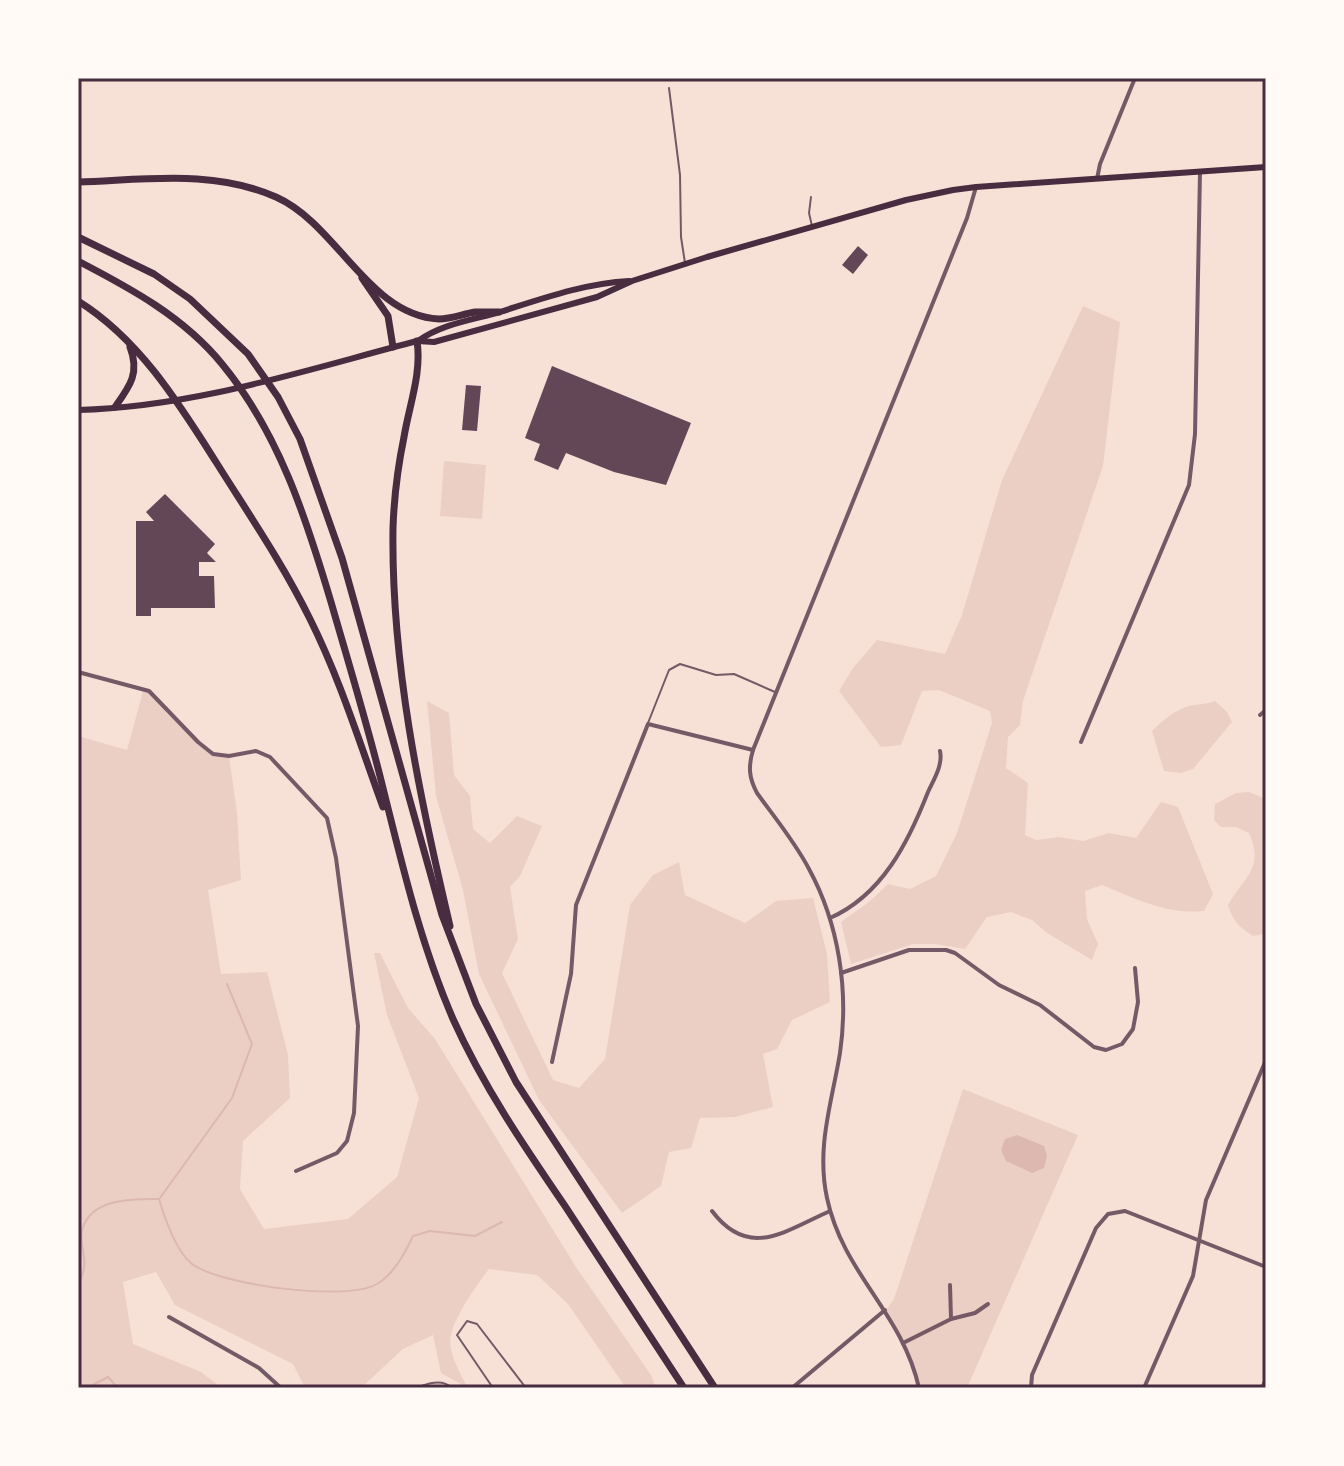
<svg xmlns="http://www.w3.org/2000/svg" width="1344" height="1466" viewBox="0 0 1344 1466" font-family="'Exo 2',sans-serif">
<rect width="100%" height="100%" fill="#f7e1d7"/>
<g fill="#ebcfc5">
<path d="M1083,306L1120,322L1103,466L1023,701L1020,725L1008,737L1006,768L1028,783L1025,835L1036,840L1059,837L1083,841L1109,833L1136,838L1161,802L1178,807L1213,894L1204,911C1168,915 1136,899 1102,885L1085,891L1087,919L1098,944L1092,960L1047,933L1032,920L1011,912L987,917L965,949L935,944H913L851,964L841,922L870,901L888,884L910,889L936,876L957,833L992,723L990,711L939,690L922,691L901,745L881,747L839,691L853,668L877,640L945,654L962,615L1002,480Z"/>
<path d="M444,461L486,465L482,519L440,516Z"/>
<path d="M144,688C168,712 195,751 229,756L237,813L241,880L208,890L221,974L267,972L288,1055L290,1098L243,1141L240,1189L264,1229L348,1219L397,1177L419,1098L387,1015L374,953H380L408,1008L435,1039L576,1267L651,1375L656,1388H626L568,1304L537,1275L489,1269C476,1286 456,1314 451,1335C447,1351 460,1373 468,1388L441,1373L433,1335L403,1349L361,1388H305L293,1364L175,1305L156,1272L123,1282L133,1344L201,1372L222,1388H78V736L127,750Z"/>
<path d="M427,701L449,713L454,775L470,796L473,829L490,843L517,816L542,826L520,876L510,887L518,939L502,973L553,1080L579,1088L605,1059L630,905L653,875L679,862L685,895L745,923L776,901L813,898L827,954L830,1002L792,1020L777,1049L763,1054L773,1107L735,1117L700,1118L691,1148L669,1152L661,1186L622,1213L539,1100L479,974L463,890L436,796Z"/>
<path d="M1215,701L1227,712L1232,722L1193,769L1181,773L1164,771L1152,731C1161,722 1172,713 1183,708C1193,704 1204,705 1215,701Z"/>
<path d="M1249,792L1266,799V930L1264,934L1253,936C1239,927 1233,921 1228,905C1244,877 1265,868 1249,833L1236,827H1221L1214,820L1215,804L1236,793Z"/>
<path d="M963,1089L1078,1135L967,1388H919L916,1374L886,1310L894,1299Z"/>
</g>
<path fill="#dcb8b0" d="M1017,1135L1044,1146L1047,1156L1044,1168L1032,1173L1006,1161L1001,1150L1005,1139Z"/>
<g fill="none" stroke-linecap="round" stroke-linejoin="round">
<g stroke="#dcb8b0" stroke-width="2">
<path d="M160,1198L232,1098L252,1044L227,984"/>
<path d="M159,1199C164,1217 177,1253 192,1264C220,1285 346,1302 377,1284C394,1274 405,1253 413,1236L430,1231L475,1236L502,1222"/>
<path d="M78,1285C92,1259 78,1249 82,1230C91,1198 132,1199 158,1199"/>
<path d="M87,1388L108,1377L118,1388"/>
</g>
</g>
<g fill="#644757">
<path d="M858,246L868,255L853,274L842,265Z"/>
<path d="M552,366L691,423L666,485L614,472L566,453L558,470L534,460L540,444L525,438Z"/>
<path d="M466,385L481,386L477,431L462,430Z"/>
<path d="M165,494L215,544L207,553L216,562H199V576H214L215,608H151V616H136V521H154L146,512Z"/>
</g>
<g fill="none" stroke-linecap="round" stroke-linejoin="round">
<g stroke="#755966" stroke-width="2">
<path d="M669,88L680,175L681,237L685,263"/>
<path d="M811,197L809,213L812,226"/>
<path d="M648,723L669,670L680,664L716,675L734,674L775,692"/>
<path d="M415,1388C426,1384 442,1378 452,1388"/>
<path d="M493,1388L457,1335L467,1321L477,1324L526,1388"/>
</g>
<g stroke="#755966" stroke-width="4">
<path d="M1097,179L1100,164L1135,78"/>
<path d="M78,672L149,691L198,742L213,754L229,756L256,751L270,757L327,818L336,858L358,1026L354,1113L347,1141L337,1153L296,1171"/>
<path d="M1260,715L1266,710"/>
<path d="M1081,742L1189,485L1195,434L1200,172"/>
<path d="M830,918C882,895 908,843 928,792C934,779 943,765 940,751"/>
<path d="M841,973L909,950H946L955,953L999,985L1040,1005L1094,1047L1106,1050L1122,1044L1133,1029L1138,1002L1135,968"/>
<path d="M552,1062L571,974L576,905L648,724L753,750"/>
<path d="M712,1211C749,1260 785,1231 830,1211"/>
<path d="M169,1317L259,1368L281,1388"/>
<path d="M951,1319L975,1313L988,1304"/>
<path d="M903,1343L951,1319L950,1285"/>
<path d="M792,1388L885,1310"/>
<path d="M919,1388C902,1312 843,1274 827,1198C816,1147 832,1102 840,1053C849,991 839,924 809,869C795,842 775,818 757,793C749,778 748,767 753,750L967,218L976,187"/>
<path d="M1031,1388L1032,1375L1096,1228L1108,1214L1125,1211L1266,1267"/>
<path d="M1144,1388L1193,1276L1206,1200L1266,1060"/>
<path d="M1262,1388L1266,1379"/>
</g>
<g stroke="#4a2c40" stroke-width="6">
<path d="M418,341C441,324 472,320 500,312C541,299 586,283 629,281"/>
<path d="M78,410C195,407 305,370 417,341L434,342L597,297L632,281L707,257L906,200L953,190L976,187L1266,167"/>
</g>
<g stroke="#4a2c40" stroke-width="7">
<path d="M78,182C145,180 213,169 276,197C337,224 369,316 439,319C451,319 463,314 475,312C483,312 491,312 499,312"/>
<path d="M78,237L154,274L190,299L248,354L278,397L300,439L342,558L442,915L476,1004L516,1082L715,1388"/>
<path d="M78,261C130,288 184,317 222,364C279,433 306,518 331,602C348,661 366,720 381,780C401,860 420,943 453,1019C483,1086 524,1146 565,1206C605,1267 644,1327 684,1388"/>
<path d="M362,278L388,316L393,347"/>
<path d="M78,301C139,339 178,402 216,462C248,513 283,564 310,619C340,679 360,744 383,807"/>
<path d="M417,341C422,373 409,406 404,437C398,466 394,498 393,528C391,662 419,795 450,926"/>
<path d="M115,407C130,386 140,373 130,347"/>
</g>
</g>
<rect width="1344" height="1466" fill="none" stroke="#fffaf5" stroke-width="160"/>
<rect x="80" y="80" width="1184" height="1306" fill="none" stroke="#4a2c40" stroke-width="3"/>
</svg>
